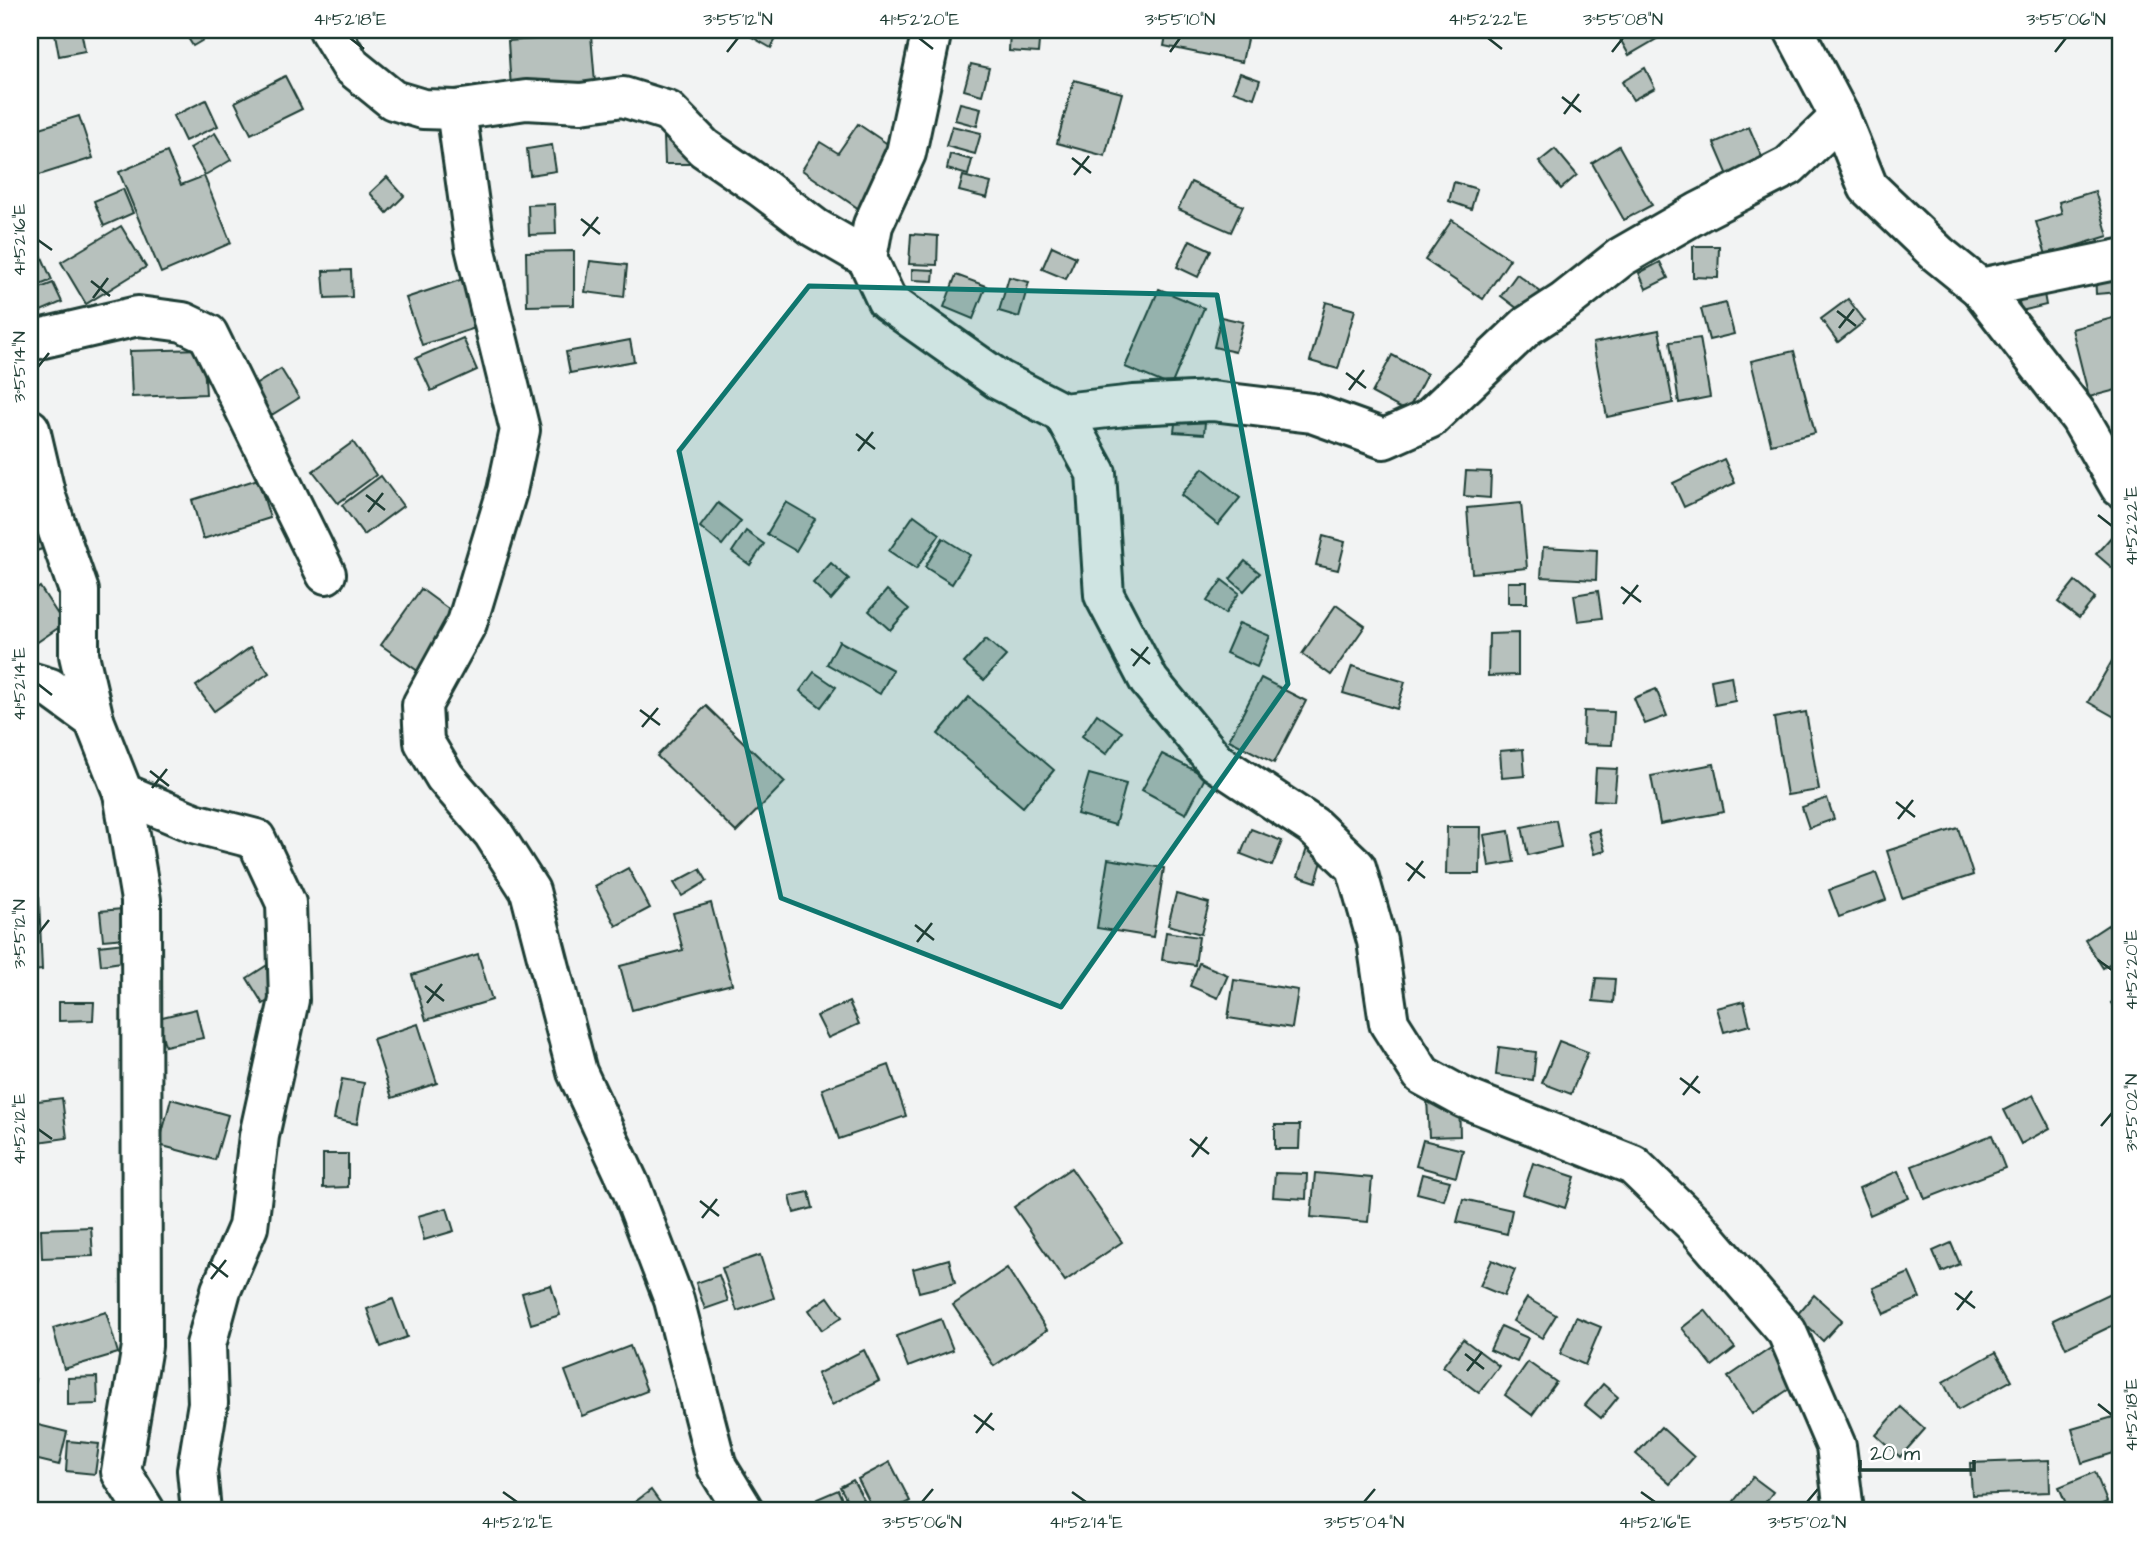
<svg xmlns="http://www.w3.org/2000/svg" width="2150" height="1541" viewBox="0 0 2150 1541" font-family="'Architects Daughter',sans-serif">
<rect width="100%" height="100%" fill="#f2f3f3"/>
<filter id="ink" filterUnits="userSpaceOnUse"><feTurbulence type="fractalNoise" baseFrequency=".0143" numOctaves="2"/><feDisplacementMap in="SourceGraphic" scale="14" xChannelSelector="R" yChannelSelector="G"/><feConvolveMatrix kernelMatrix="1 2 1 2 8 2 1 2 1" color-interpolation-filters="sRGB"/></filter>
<g filter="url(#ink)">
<g fill="#b7c1bd" stroke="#1f3d34" stroke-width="2">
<path d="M81,30L85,51L59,56L55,34Z"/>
<path d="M183,30H220L193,46Z"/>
<path d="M746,30H781L771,48L745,33Z"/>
<path d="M1010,30H1040L1038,53L1009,51Z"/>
<path d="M1167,30H1249L1242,62L1164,46Z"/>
<path d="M1615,30H1672L1629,55Z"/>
<path d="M591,35L595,82L511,89L508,41Z"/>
<path d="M971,64L989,68L982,95L964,90Z"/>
<path d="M1645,68L1655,88L1633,100L1622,82Z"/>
<path d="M1240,73L1260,80L1254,98L1233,91Z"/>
<path d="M285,76L302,109L251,134L235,102Z"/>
<path d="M1074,80L1122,93L1105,156L1057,143Z"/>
<path d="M206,100L218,126L185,141L173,116Z"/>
<path d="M960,103L981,108L977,126L955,120Z"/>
<path d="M79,116L93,158L30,178V131Z"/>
<path d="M858,124L901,153L862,211L802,170L820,142L838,153Z"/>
<path d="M952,126L981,133L975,154L946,146Z"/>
<path d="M1749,127L1768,171L1733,187L1714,143Z"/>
<path d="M215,133L231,160L205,175L190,148Z"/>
<path d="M693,136L694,164H665L664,137Z"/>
<path d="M552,145L556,171L530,175L527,149Z"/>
<path d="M1619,146L1652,205L1624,220L1592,163Z"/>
<path d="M1555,149L1577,175L1561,189L1539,162Z"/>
<path d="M167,152L181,185L204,176L231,243L161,273L119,172Z"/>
<path d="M950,154L972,160L968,175L947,169Z"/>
<path d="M963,176L991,183L987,198L959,191Z"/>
<path d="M387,177L404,196L387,213L370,193Z"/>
<path d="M2120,177V223L2118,224L2111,179Z"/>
<path d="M1191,182L1243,206L1231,232L1178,209Z"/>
<path d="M1454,182L1477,189L1471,209L1449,201Z"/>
<path d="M123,189L133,213L104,226L94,201Z"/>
<path d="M2095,191L2108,236L2046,255L2036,222L2062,214L2059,202Z"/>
<path d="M555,204L556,234L529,235L528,205Z"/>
<path d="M1452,220L1510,259L1483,299L1425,260Z"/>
<path d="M121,226L146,267L86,304L61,262Z"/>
<path d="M911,234L938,236L937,265L909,264Z"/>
<path d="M1190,240L1211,250L1198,277L1177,267Z"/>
<path d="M1052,246L1076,257L1066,279L1042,269Z"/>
<path d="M1693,246H1719L1718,278L1693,277Z"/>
<path d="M574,251V305L527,306L526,252Z"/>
<path d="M41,255L52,280L30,289V260Z"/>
<path d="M590,261L627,265L624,297L585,292Z"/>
<path d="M1660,262L1668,278L1646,289L1639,273Z"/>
<path d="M912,269L934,270L933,281L912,280Z"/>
<path d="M2120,269V292L2096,294L2095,270Z"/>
<path d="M351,270L352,297L325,298L323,271Z"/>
<path d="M1517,274L1542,293L1526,315L1501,296Z"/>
<path d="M475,275L491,323L422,345L406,298Z"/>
<path d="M956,275L986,286L973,319L944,307Z"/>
<path d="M1009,277L1029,282L1019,317L999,311Z"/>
<path d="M2041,277L2046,305L2021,311L2015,283Z"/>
<path d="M53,283L62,302L34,314L30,304V292Z"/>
<path d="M1159,289L1204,308L1171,386L1125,367Z"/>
<path d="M1848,299L1865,321L1838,342L1821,319Z"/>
<path d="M1326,302L1355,310L1338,369L1310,361Z"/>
<path d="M1726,303L1734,334L1709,340L1701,309Z"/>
<path d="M2120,316V389L2089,397L2072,329Z"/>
<path d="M1221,317L1243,322L1235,352L1214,347Z"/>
<path d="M1659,330L1673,403L1607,417L1593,343Z"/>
<path d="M463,338L477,370L431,391L416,358Z"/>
<path d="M1700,338L1710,397L1679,403L1670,342Z"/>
<path d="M630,340L634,361L570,373L566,352Z"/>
<path d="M203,349L206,394L132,397L130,351Z"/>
<path d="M1794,351L1815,433L1771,444L1751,361Z"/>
<path d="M1392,355L1427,374L1407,412L1372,393Z"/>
<path d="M281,369L299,398L265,419L247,390Z"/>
<path d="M1177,407L1206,409L1204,434L1174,432Z"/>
<path d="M353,442L376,475L338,503L313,471Z"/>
<path d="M1724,459L1735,483L1684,507L1673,483Z"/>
<path d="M1203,468L1240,498L1218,525L1181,495Z"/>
<path d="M1466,471L1491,472L1490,498L1464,496Z"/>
<path d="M381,476L403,506L364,535L342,505Z"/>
<path d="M258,479L270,518L203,539L192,500Z"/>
<path d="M786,502L815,519L796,551L767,534Z"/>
<path d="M718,503L741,521L722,545L700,527Z"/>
<path d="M1521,503L1527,568L1472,573L1467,508Z"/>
<path d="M914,515L940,534L916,569L889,551Z"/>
<path d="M35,518L45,548L30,553V519Z"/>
<path d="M746,531L764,544L750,565L732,552Z"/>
<path d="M1323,536L1345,542L1338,570L1316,565Z"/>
<path d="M2112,536L2120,544V568L2117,572L2096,554Z"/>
<path d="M943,538L970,555L952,584L925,567Z"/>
<path d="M1543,547L1597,550L1596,580L1541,577Z"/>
<path d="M1245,561L1260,573L1244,591L1230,579Z"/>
<path d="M831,563L849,579L831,600L813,583Z"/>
<path d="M1222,580L1239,593L1225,614L1207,601Z"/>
<path d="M2075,581L2095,598L2079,618L2058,602Z"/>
<rect x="1508" y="582" width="19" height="21"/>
<path d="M40,587L64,624L36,643L30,633V594Z"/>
<path d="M421,589L462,619L422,674L381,645Z"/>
<path d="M887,590L909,609L890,630L869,611Z"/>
<path d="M1598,591L1602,618L1578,621L1574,595Z"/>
<path d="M1336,605L1365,626L1331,675L1302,654Z"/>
<path d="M1239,623L1270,636L1257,667L1226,653Z"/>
<path d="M1518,633V675L1488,676L1489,634Z"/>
<path d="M986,639L1006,656L984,680L964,663Z"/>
<path d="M839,641L893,670L880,694L827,664Z"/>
<path d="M251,647L269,673L214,711L196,686Z"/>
<path d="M2119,649L2120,650V720L2088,702Z"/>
<path d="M1352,666L1405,682L1397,709L1343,693Z"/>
<path d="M814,672L836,687L821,707L800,691Z"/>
<path d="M1731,676L1735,701L1715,705L1711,680Z"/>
<path d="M1261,678L1306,701L1274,763L1229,740Z"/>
<path d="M1656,689L1667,716L1645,724L1634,698Z"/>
<path d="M969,697L1054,770L1023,807L938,734Z"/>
<path d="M706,706L785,782L736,832L657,756Z"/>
<path d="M1584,711L1614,712L1612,745L1583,744Z"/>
<path d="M1806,712L1819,790L1787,795L1774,718Z"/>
<path d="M1097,714L1122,732L1106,754L1082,736Z"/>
<path d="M1523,749L1525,776L1502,778L1500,751Z"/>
<path d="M1162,754L1206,776L1186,814L1142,790Z"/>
<path d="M1714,764L1724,812L1660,824L1651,776Z"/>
<path d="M1596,768L1617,769L1614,801L1594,800Z"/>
<path d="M1089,774L1126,784L1115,825L1077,814Z"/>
<path d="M1827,798L1834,819L1809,828L1802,807Z"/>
<path d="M1556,820L1561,847L1528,855L1522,827Z"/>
<path d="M1447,827H1481L1480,874H1446Z"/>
<path d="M1958,828L1973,875L1902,898L1887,851Z"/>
<path d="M1251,829L1282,841L1272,866L1241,854Z"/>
<path d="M1599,830L1605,851L1594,854L1588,833Z"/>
<path d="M1509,831L1514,862L1489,866L1484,835Z"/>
<path d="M1308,845L1325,851L1316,882L1298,876Z"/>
<path d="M1108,859L1164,868L1153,937L1097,928Z"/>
<path d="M628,868L650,908L616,926L595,886Z"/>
<path d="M700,869L707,881L682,896L674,883Z"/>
<path d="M1876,873L1886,900L1839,917L1829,890Z"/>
<path d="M1176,894L1209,903L1201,934L1168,925Z"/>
<path d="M30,897H39L42,970L30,971Z"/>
<path d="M711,903L732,984L632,1010L620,966L683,950L673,913Z"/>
<path d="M134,908L137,937L103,940L100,911Z"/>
<path d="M2108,925L2120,944V957L2103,968L2085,940Z"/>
<path d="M1166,932L1199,937L1195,965L1162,960Z"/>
<path d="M133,942L135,960L101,965L99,946Z"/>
<path d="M478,954L492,1000L426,1020L412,975Z"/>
<path d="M1199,963L1228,975L1218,998L1190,986Z"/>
<path d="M269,964L285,990L263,1004L247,978Z"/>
<path d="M1596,978L1615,979L1613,1003L1593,1001Z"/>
<path d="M1234,980L1298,990L1292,1028L1228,1018Z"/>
<path d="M2120,996V1015L2111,1003Z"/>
<path d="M1744,1001L1750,1025L1724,1032L1717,1008Z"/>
<path d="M59,1002H94L93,1020L59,1021Z"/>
<path d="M849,1002L859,1024L828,1038L817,1016Z"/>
<path d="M196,1009L203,1038L165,1046L158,1018Z"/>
<path d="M418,1024L437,1083L392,1098L373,1039Z"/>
<path d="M1559,1041L1588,1052L1571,1094L1542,1083Z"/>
<path d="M1499,1047L1536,1052L1533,1080L1496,1075Z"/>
<path d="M889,1065L906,1116L839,1139L822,1089Z"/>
<path d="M342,1079L364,1083L357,1124L334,1119Z"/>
<path d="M2033,1095L2050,1128L2021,1144L2004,1110Z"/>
<path d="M62,1098L67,1138L30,1143V1102Z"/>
<path d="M1459,1098L1460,1136L1429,1137L1427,1099Z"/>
<path d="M171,1099L228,1115L215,1160L159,1145Z"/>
<path d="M1275,1125H1300L1299,1149H1275Z"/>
<path d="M1992,1135L2005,1168L1925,1199L1912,1166Z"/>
<path d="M1423,1140L1463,1150L1456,1177L1416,1166Z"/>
<path d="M323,1154H348V1187L323,1188Z"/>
<path d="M1533,1163L1575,1177L1565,1208L1523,1194Z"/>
<path d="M1071,1168L1122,1242L1065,1281L1014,1207Z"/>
<path d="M1898,1171L1909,1198L1870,1215L1859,1188Z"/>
<path d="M1275,1173L1307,1174L1306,1199L1273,1197Z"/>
<path d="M1315,1173L1372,1178L1368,1222L1311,1217Z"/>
<path d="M1422,1174L1450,1181L1444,1200L1417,1193Z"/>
<path d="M809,1192L813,1208L794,1213L790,1196Z"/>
<path d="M1463,1199L1512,1210L1507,1234L1457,1222Z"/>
<path d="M447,1208L454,1231L424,1240L418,1216Z"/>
<path d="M91,1227L93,1256L42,1258L41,1229Z"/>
<path d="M1951,1243L1960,1264L1942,1272L1933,1251Z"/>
<path d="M760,1255L774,1298L737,1311L722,1268Z"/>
<path d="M949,1259L955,1283L919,1292L913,1269Z"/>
<path d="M1492,1260L1515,1270L1504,1296L1480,1286Z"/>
<path d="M1007,1268L1047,1330L994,1366L953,1305Z"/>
<path d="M1909,1273L1920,1298L1884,1314L1873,1288Z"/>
<path d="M719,1275L728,1301L705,1309L696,1283Z"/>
<path d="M551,1285L560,1315L531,1324L522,1293Z"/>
<path d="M2110,1293L2120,1314V1322L2066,1348L2053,1320Z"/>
<path d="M1814,1295L1842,1320L1823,1341L1796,1316Z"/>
<path d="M828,1297L842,1317L822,1330L809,1310Z"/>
<path d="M1527,1298L1556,1315L1542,1338L1513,1321Z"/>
<path d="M393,1299L407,1337L381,1347L367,1309Z"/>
<path d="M1705,1310L1735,1348L1712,1366L1682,1328Z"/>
<path d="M106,1312L118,1353L64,1369L53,1328Z"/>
<path d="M1576,1317L1601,1327L1585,1365L1560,1354Z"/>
<path d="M941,1319L953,1350L908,1367L896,1336Z"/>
<path d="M1501,1326L1528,1338L1517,1362L1490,1350Z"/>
<path d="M1463,1339L1499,1366L1479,1393L1443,1366Z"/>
<path d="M1780,1342L1804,1379L1752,1414L1728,1377Z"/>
<path d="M630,1346L647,1391L582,1416L565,1371Z"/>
<path d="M864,1350L879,1381L832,1405L817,1374Z"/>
<path d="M1996,1352L2012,1380L1958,1410L1943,1382Z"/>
<path d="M1528,1362L1556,1382L1532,1415L1505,1395Z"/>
<path d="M97,1377L98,1404L68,1405V1378Z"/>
<path d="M30,1378L36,1379L32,1399H30Z"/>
<path d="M1603,1384L1618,1397L1601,1418L1585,1405Z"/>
<path d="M1901,1407L1925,1429L1900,1457L1876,1435Z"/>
<path d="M2120,1415V1451L2082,1463L2072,1429Z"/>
<path d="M30,1423L67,1432L59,1465L30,1458Z"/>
<path d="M1661,1427L1694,1457L1670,1484L1636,1454Z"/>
<path d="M68,1441L99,1444L95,1474L66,1471Z"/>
<path d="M2049,1460L2050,1492L1972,1495L1970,1463Z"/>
<path d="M890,1462L910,1501L890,1511H874L858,1479Z"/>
<path d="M2095,1472L2107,1502L2085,1511H2069L2059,1487Z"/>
<path d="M1753,1477L1773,1492L1759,1511H1747L1734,1501Z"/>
<path d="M853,1480L870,1511H853L840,1487Z"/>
<path d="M651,1490L666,1511H623Z"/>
<path d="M838,1490L847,1511H822L817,1499Z"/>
</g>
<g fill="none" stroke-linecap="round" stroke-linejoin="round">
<g stroke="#1f3d34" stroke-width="44">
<g id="minor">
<path d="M329,30L351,66L393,100L423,109L456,110L526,100L581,103L623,97L668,111L704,148L761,187L815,228L867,258L887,301L999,380L1063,413L1134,405L1212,401L1312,413L1384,439L1429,419L1527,326L1564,302L1621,257L1699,212L1789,166L1840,117"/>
<path d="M1794,30L1840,117L1868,187L1938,254L1980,288L2080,418L2120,487"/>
<path d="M456,110L475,247L520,430L507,491L467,623L422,705L424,742L445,777L493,833L530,891L577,1072L632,1190L674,1300L717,1467L744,1511"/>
<path d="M867,258L873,225L906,153L932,30"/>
<path d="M1980,288L2120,259"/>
<path d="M30,341L138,316L183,322L208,334L326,574"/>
<path d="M1063,413L1096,473L1104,595L1149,681L1216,762L1313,826L1356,867L1377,941L1389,1023L1422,1075L1464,1098L1633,1165L1694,1224L1787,1332L1836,1446L1844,1511"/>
<path d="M30,429L46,497L79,591V655L94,720"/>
<path d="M30,682L50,688L94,720L123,793L194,823L256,839L286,903L289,1000L259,1136L248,1227L221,1290L206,1345L208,1403L197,1470L201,1511"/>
<path d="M123,793L141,900L142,1346L121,1472L145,1511"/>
</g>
</g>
<use href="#minor" stroke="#fff" stroke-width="38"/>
</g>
</g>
<path fill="#0f766e" fill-opacity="0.2" stroke="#0f766e" stroke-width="5" stroke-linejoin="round" d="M809,286L1217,295L1288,684L1061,1007L781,898L679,451Z"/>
<path fill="none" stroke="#1f3d34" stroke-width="2.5" d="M350,38L364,49M919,38L933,49M1488,38L1502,49M727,52L738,38M1170,52L1180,38M1612,52L1623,38M2055,52L2066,38M1562,97L1581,112M1564,114L1579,94M1072,158L1091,173M1074,175L1089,156M581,219L600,234M583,236L598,217M38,240L52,250M91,281L110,296M93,298L108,278M1837,311L1856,326M1839,328L1854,309M38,367L49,353M1346,373L1366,388M1349,390L1364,370M856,434L875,449M858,451L873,432M366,495L385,510M368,512L383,493M2098,515L2112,526M1621,587L1641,602M1623,604L1638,585M1131,649L1150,664M1133,666L1148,647M38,684L52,695M640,710L660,725M642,727L658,708M150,771L169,786M152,788L167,769M1896,802L1915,817M1898,819L1913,800M1406,863L1425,878M1408,881L1423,861M915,925L934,940M38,934L49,920M917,942L932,923M2098,960L2112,970M425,986L444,1001M427,1003L442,984M1680,1078L1700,1093M1683,1095L1698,1076M2101,1126L2112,1113M38,1129L52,1139M1190,1139L1209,1154M1192,1157L1207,1137M700,1201L719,1216M702,1218L717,1199M209,1262L228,1277M211,1279L226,1260M1955,1293L1975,1308M1957,1310L1972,1291M1465,1354L1484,1369M1467,1371L1482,1352M2098,1404L2112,1415M974,1415L994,1430M976,1433L992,1413M503,1492L517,1502M1072,1492L1086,1502M1641,1492L1655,1502M922,1502L933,1489M1364,1502L1375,1489M1807,1502L1818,1489"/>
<rect width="2150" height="1541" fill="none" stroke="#fff" stroke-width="77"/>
<path d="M1860 1460v10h114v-10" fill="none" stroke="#1f3d34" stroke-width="3.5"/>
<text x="1870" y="1460" font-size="21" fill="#1f3d34" stroke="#ffffff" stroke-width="5" paint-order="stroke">20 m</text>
<rect x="38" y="38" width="2074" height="1464" fill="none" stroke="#1f3d34" stroke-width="2.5"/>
<g font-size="18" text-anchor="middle" fill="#1f3d34">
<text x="350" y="25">41°52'18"E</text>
<text x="738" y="25">3°55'12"N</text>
<text x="919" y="25">41°52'20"E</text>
<text x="1180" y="25">3°55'10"N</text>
<text x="1488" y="25">41°52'22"E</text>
<text x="1623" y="25">3°55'08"N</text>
<text x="2066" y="25">3°55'06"N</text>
<text transform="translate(19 240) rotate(-90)" y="6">41°52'16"E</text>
<text transform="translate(19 367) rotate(-90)" y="6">3°55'14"N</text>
<text transform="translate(2131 526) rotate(-90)" y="6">41°52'22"E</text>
<text transform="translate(19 684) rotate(-90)" y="6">41°52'14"E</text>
<text transform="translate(19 934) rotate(-90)" y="6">3°55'12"N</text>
<text transform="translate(2131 970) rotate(-90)" y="6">41°52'20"E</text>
<text transform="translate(2131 1113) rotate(-90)" y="6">3°55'02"N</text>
<text transform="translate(19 1129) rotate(-90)" y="6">41°52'12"E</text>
<text transform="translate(2131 1415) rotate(-90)" y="6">41°52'18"E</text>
<text x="517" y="1528">41°52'12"E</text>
<text x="922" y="1528">3°55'06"N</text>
<text x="1086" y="1528">41°52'14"E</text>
<text x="1364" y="1528">3°55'04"N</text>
<text x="1655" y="1528">41°52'16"E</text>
<text x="1807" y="1528">3°55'02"N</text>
</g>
</svg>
